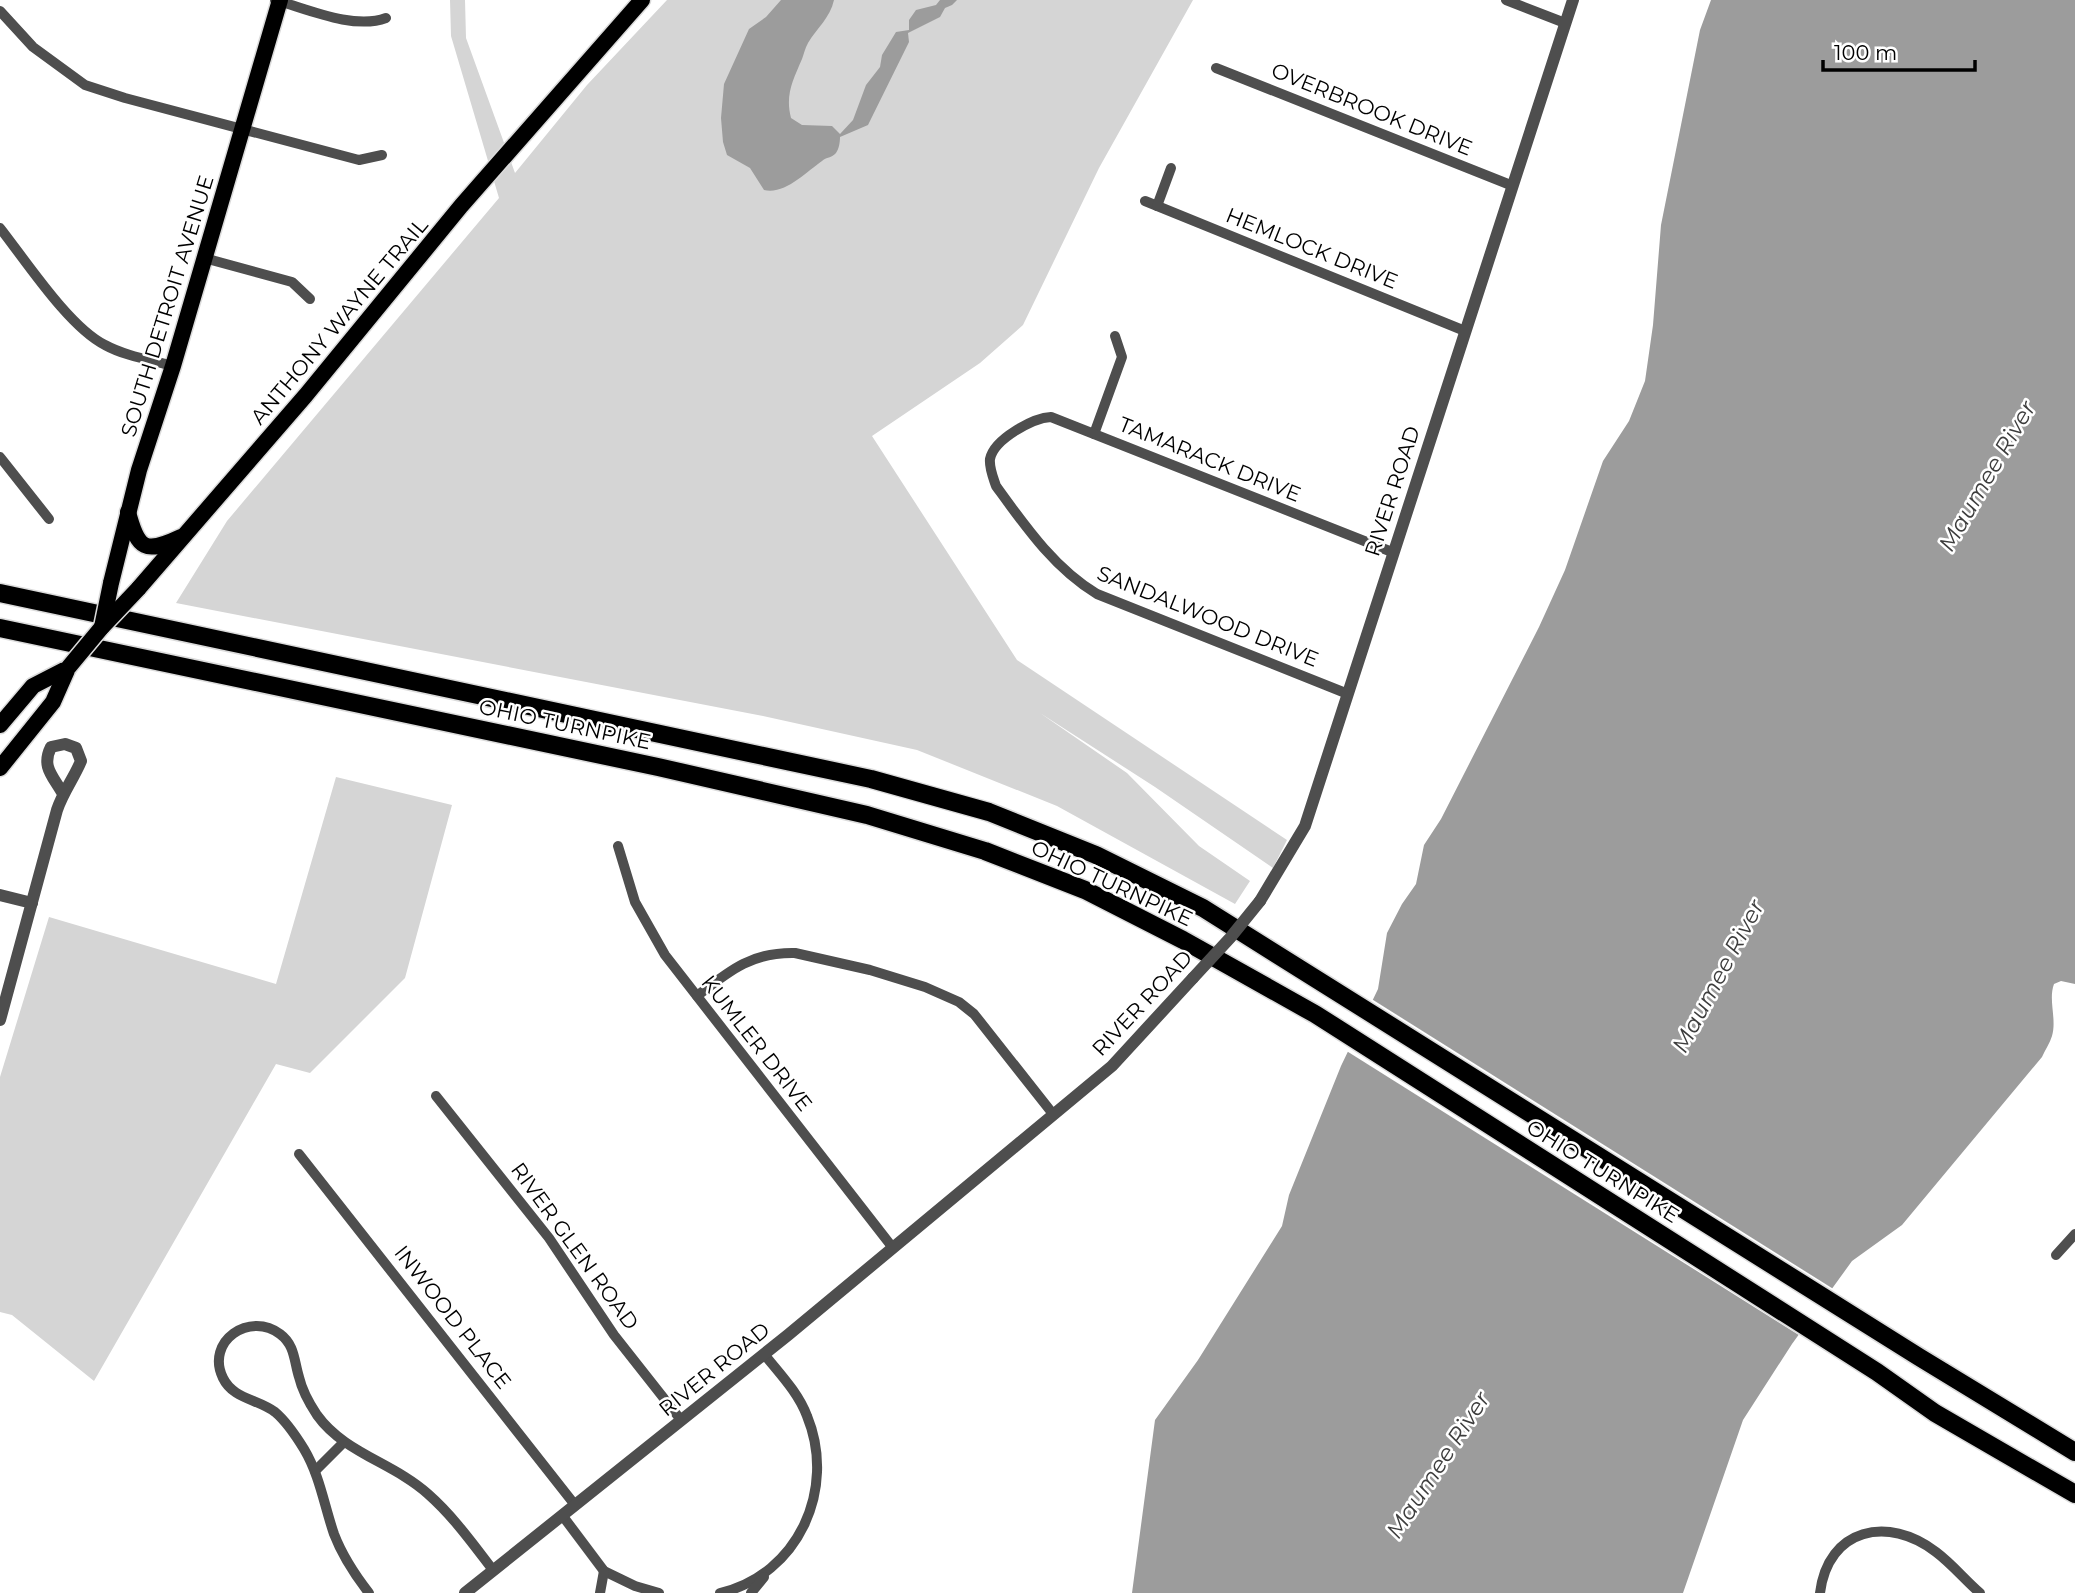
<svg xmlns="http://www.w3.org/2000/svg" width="2075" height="1593" viewBox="0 0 2075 1593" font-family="Montserrat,sans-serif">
<rect width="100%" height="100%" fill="#fff"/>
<g fill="#d5d5d5">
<path d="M450,0H465L466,38L515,173L587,85L667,0H1193L1099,168L1023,325L980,363L872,436L1017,660L1287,840L1273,868L1155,787L1040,713L1127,773L1199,846L1250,881L1235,904L1057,806L917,750L763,716L176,603L227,521L499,198L451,36Z"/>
<path d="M336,777L452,805L405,978L310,1073L276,1064L94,1381L12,1315L0,1312V1077L49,917L276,984Z"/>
</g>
<g fill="#9c9c9c">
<path d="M781,0H834C830,18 817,28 808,43C805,48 804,54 802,59C793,80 785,95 791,118L802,125L832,126L840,134L853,120L866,85L880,67L882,55L896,32L909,30V20L916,10L936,5L940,0H957L952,5L945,8L940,17L908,33L909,42L868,125L840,137C840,142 839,149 836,153C832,158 826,157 822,161C806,172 785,195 764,190L750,168L727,155L723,142L721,118L724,84L749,29L766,17Z"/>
<path d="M1711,0H2075V984L2061,981L2054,984C2048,1000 2057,1019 2052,1036C2050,1043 2045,1050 2042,1057L1902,1225L1852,1261L1792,1344L1743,1420L1683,1593H1132L1155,1420L1198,1360L1282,1226L1289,1195L1341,1066L1378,989L1387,933L1402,904L1416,884L1424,845L1441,819L1539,627L1565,570L1603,461L1629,421L1645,381L1653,325L1661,225L1700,30Z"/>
</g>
<path fill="#fff" d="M1370,998L1835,1290L1802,1337L1345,1050Z"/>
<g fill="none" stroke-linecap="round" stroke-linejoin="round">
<g stroke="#dbdbdb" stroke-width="19">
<path id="primary" d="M111,583L139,470L173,366L280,0"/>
</g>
<g stroke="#dbdbdb" stroke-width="19">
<g id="trunk">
<path d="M128,512C138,550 145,554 181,537"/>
<path d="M138,589L306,395L461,206L642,0"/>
<path d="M0,725L33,686L68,668"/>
<path d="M0,768L53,702L68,668"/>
</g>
</g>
<g stroke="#dbdbdb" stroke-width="21">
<g id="motorway">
<path d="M0,593L871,779L989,812L1096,855L1203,908L1919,1357L2075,1452"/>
<path d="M0,628L658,767L867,815L985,851L1085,890L1183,940L1315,1014L1877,1372L1935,1413L2075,1494"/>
</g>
</g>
<g stroke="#4e4e4e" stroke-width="10">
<path d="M275,0C307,9 354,30 386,18"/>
<path d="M1506,0L1565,23"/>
<path d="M0,11L33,47L85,85L125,98L359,160L382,155"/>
<path d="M1216,68L1513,186"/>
<path d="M1145,201L1465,331"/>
<path d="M1157,206L1171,168"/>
<path d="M0,228C26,261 69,327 105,345C125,356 151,360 173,366"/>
<path d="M204,258L292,282L310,299"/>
<path d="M1094,434L1122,357L1115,336"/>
<path d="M0,457L49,519"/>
<path d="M1348,694L1097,594C1054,568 1025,526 996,486C993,477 989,468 990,459C994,439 1033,418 1051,417L1392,552"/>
<path d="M618,846L635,902L665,955L893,1248"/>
<path d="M697,996C729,971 751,952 795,953L870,970L925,987L959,1002L974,1014L1053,1114"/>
<path d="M436,1096L549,1238L614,1335L681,1420"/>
<path d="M299,1154L575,1505"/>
<path d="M2056,1255L2075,1234"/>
<path d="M315,1471L344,1442"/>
<path d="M562,1515L604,1571L635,1586L659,1593"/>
<path d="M369,1593C355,1575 342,1555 334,1534C324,1505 320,1476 304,1449C296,1436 287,1422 275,1412C258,1399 233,1399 223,1378C205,1341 250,1311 280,1334C295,1345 294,1361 299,1377C302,1390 309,1403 317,1415C344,1453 394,1463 428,1494C453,1516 473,1544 493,1570"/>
<path d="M600,1593L604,1571"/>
<path d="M720,1593C798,1575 837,1489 807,1416C798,1392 779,1373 764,1354"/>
<path d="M751,1593L764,1577"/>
<path d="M1820,1593C1828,1528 1888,1515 1936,1552C1952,1564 1965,1580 1980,1593"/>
</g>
<g stroke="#4e4e4e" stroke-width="12">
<path d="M0,895L32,903"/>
<path d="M1260,901L1305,826L1573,0"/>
<path d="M0,1020L57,810C63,792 74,778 81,761L76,748L65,744L51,747C41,767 53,776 63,794"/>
<path d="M465,1593L788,1335L1112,1066L1193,978"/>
</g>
<use href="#primary" stroke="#000" stroke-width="16"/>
<use href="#trunk" stroke="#000" stroke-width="16"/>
<use href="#motorway" stroke="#000" stroke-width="18"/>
<g stroke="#dbdbdb" stroke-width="19" stroke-linecap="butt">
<path id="primary-bridge" d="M102,627L111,583"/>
</g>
<g stroke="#dbdbdb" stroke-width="19" stroke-linecap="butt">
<path id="trunk-bridge" d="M68,668L102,627L138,589"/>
</g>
<path stroke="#4e4e4e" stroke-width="12" d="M1193,978L1230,938L1260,901"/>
<use href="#primary-bridge" stroke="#000" stroke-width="16"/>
<use href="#trunk-bridge" stroke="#000" stroke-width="16"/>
</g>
<g text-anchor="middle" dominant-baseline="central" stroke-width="5" stroke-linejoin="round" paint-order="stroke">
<g font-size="21" fill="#000" stroke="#fff">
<text transform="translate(1372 109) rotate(22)">OVERBROOK DRIVE</text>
<text transform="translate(1312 248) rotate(22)">HEMLOCK DRIVE</text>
<text transform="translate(167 306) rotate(-73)">SOUTH DETROIT AVENUE</text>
<text transform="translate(339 321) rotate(-50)">ANTHONY WAYNE TRAIL</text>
<text transform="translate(1210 459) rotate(22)">TAMARACK DRIVE</text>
<text transform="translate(1392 491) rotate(-72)">RIVER ROAD</text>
<text transform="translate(1208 616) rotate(22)">SANDALWOOD DRIVE</text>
<text transform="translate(565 724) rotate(12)">OHIO TURNPIKE</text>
<text transform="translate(1112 883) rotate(25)">OHIO TURNPIKE</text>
<text transform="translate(1142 1003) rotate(-47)">RIVER ROAD</text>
<text transform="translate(757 1043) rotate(52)">KUMLER DRIVE</text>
<text transform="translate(1603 1171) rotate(32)">OHIO TURNPIKE</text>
<text transform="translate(575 1246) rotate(54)">RIVER GLEN ROAD</text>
<text transform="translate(453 1317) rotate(52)">INWOOD PLACE</text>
<text transform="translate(714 1369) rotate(-39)">RIVER ROAD</text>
</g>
<g font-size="23" font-style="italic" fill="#3d3d3d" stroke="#fff">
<text transform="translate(1987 476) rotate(-60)">Maumee River</text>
<text transform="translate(1718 976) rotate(-62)">Maumee River</text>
<text transform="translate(1438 1465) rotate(-57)">Maumee River</text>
</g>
</g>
<path d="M1823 60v10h152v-10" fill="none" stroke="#000000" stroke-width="3.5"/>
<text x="1834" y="60" font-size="21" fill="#000000" stroke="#ffffff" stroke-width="5" paint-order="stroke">100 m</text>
</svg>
